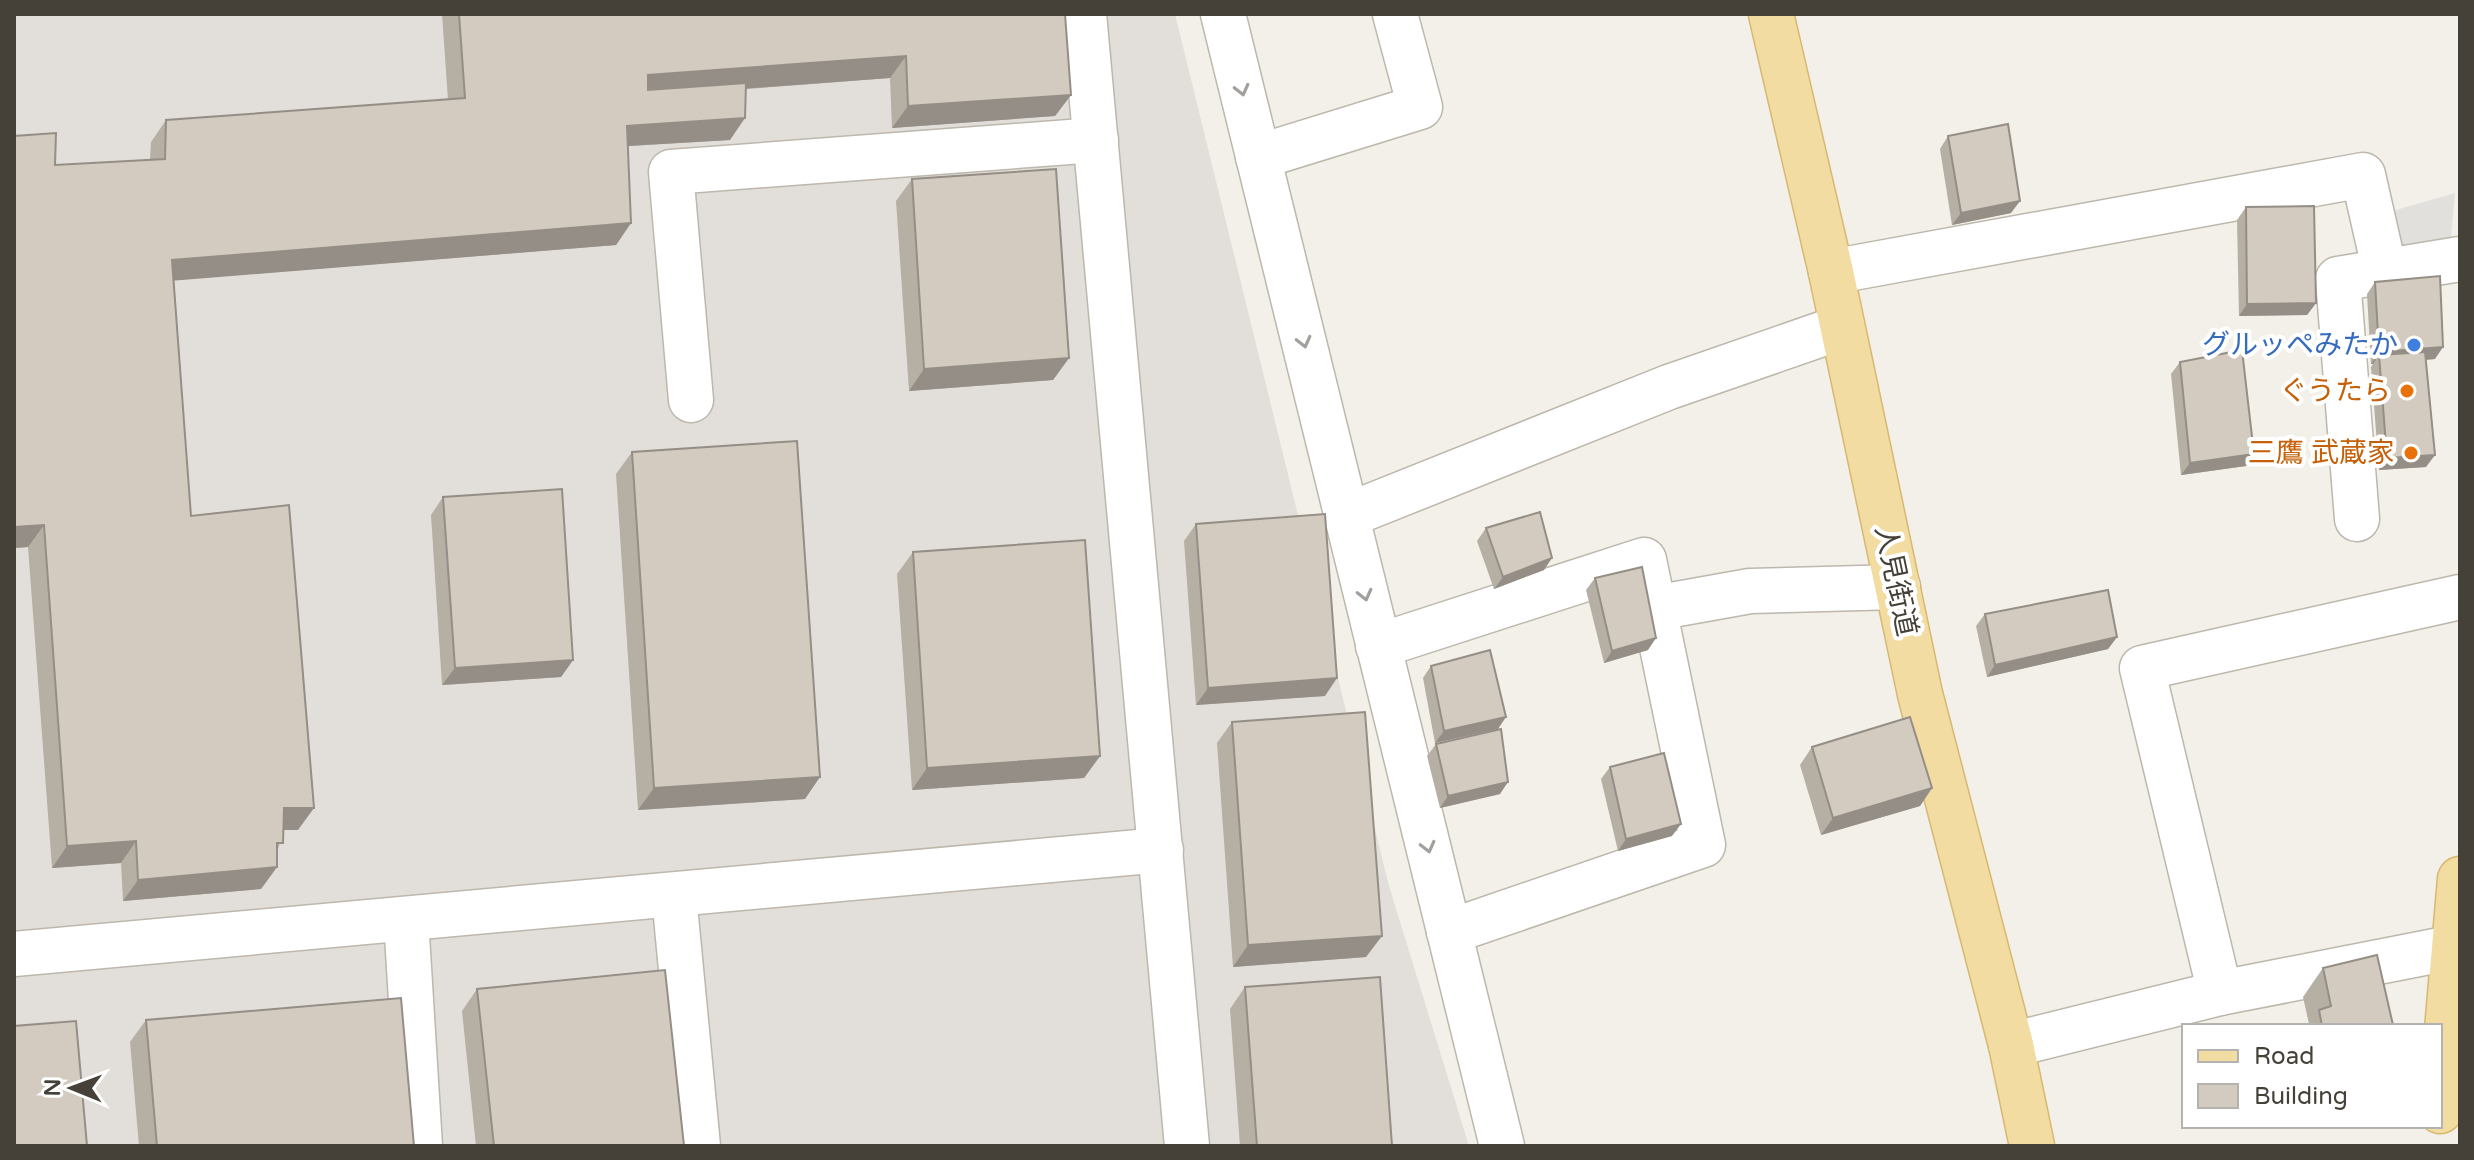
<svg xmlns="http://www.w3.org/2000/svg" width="2474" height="1160" viewBox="0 0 2474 1160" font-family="'Varela Round','Noto Sans JP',sans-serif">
<rect width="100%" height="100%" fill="#f2f0e9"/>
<path fill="#e2dfda" d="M14,14H1175L1389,886L1469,1146H14Z"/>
<path fill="#e1e0dd" d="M2455,193L2450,247L2394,257L2382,214Z"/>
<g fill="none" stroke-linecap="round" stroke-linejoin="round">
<g stroke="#bdb7ac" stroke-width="47">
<g id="minor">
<path d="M1084,14L1187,1146"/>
<path d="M1223,14L1502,1146"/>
<path d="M1258,157L1420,107L1395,14"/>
<path d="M1831,272L2363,175L2385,272"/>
<path d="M691,400L671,172L1096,140"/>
<path d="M1346,516L1669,387L1842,327"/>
<path d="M2357,519L2338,279L2460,259"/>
<path d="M1655,608L1750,591L1898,587"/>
<path d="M1378,646L1644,560L1703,845L1449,932"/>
<path d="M674,896L698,1146"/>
<path d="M406,919L420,1146"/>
<path d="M14,954L1161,850"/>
<path d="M2220,993L2142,668L2460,597"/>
<path d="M2011,1045L2220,993L2460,946"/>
</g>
</g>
<g stroke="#d7b872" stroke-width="47">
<g id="major">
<path d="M1771,14L1831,272L1920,694L2011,1045L2032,1146"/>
<path d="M2440,1111L2460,879"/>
</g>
</g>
<use href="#minor" stroke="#fff" stroke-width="44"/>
<use href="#major" stroke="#f3dca1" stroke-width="44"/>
</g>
<g fill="#b5afa4">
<path d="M442,14H1065L1071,95L1055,116L892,128L890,78L746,89L730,140L628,146L631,223L616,245L174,280L191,516L298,830H284L277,852V867L261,889L123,901L121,863L52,868L28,547L14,548V136L55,165L150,160L151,142L166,120L448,100Z"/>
<path d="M1948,136L2011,213L1952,225L1940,149Z"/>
<path d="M912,179L1069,358L1053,380L909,391L896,201Z"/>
<path d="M2246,207L2316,303L2307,315L2239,316L2237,220Z"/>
<path d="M2375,282L2435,359L2426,360V467L2379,470L2371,367L2373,364H2371L2367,294Z"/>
<path d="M2180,362L2254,454L2246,466L2181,475L2171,374Z"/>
<path d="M632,452L805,799L638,810L616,474Z"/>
<path d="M443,497L573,660L561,677L442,685L431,515Z"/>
<path d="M1196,524L1325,696L1196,705L1184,541Z"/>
<path d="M1486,528L1544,570L1494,589L1477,541Z"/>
<path d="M913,552L1100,756L1084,778L912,790L897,574Z"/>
<path d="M1595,578L1648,650L1604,663L1586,590Z"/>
<path d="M1985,614L2117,637L2108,649L1987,677L1976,626Z"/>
<path d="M1431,666L1498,729L1435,743L1423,678Z"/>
<path d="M1232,722L1366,957L1233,967L1217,743Z"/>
<path d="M1436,744L1500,794L1440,808L1427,756Z"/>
<path d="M1812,747L1932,788L1920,806L1821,835L1800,765Z"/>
<path d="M1610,767L1672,836L1618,851L1601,779Z"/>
<path d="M2323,968L2392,1026H2308L2309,1024L2303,997Z"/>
<path d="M1245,987L1392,1146H1240L1230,1009Z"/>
<path d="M477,989L684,1146H476L462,1011Z"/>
<path d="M146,1020L414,1146H139L130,1042Z"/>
</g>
<g fill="#948e86">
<path d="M906,56L890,78L632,97L648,75Z"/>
<path d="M1071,95L1055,116L892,128L908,106Z"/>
<path d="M745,118L730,140L611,147L627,126Z"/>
<path d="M2020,201L2011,213L1952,225L1961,213Z"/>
<path d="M631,223L616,245L157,282L172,260Z"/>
<path d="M2316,303L2307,315L2239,316L2247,304Z"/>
<path d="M2443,347L2435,359L2380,363L2379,355L2373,364H2371L2379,352Z"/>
<path d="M1069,358L1053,380L909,391L924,369Z"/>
<path d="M2254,454L2246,466L2181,475L2190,463Z"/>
<path d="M2435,455L2426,467L2379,470L2387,458Z"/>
<path d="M44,525L28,547L14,548V527Z"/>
<path d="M1552,558L1544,570L1494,589L1503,577Z"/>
<path d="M2117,637L2108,649L1987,677L1995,665Z"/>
<path d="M1656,638L1648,650L1604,663L1612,651Z"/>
<path d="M573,660L561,677L442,685L455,668Z"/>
<path d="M1337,678L1325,696L1196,705L1208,688Z"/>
<path d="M1506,717L1498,729L1435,743L1444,731Z"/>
<path d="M1100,756L1084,778L912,790L927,768Z"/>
<path d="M820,777L805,799L638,810L654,788Z"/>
<path d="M1508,782L1500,794L1440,808L1448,796Z"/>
<path d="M1932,788L1920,806L1821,835L1833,818Z"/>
<path d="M284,808H314L298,830H269Z"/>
<path d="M1681,824L1672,836L1618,851L1626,839Z"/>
<path d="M136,841L121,863L52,868L67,846Z"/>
<path d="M277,867L261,889L123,901L138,880Z"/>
<path d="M1382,936L1366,957L1233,967L1248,945Z"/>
</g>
<g fill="#d3cbbf" stroke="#948e86" stroke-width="2">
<path d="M459,14H1065L1071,95L908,106L906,56L648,75V90L746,83L745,118L627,126L631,223L172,260L191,516L289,505L314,808H284L283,843H277V867L138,880L136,841L67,846L44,525L14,527V136L56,133L55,165L165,159L166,120L465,98Z"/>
<path d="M2008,124L2020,201L1961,213L1948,136Z"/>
<path d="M1056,169L1069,358L924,369L912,179Z"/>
<path d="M2314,206L2316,303L2247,304L2246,207Z"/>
<path d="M2440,276L2443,347L2379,352L2375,282Z"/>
<path d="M2242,350L2254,454L2190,463L2180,362Z"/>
<path d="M2425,352L2435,455L2387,458L2379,355Z"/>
<path d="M797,441L820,777L654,788L632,452Z"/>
<path d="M562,489L573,660L455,668L443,497Z"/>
<path d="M1540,512L1552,558L1503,577L1486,528Z"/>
<path d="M1325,514L1337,678L1208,688L1196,524Z"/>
<path d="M1085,540L1100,756L927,768L913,552Z"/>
<path d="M1642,567L1656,638L1612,651L1595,578Z"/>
<path d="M2108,590L2117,637L1995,665L1985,614Z"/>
<path d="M1490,650L1506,717L1444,731L1431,666Z"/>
<path d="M1365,712L1382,936L1248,945L1232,722Z"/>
<path d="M1910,717L1932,788L1833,818L1812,747Z"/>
<path d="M1501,729L1508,782L1448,796L1436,744Z"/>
<path d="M1664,753L1681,824L1626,839L1610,767Z"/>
<path d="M2377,955L2393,1025L2322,1026L2319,1010L2331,1006L2323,968Z"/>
<path d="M665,970L684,1146H494L477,989Z"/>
<path d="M1380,977L1392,1146H1257L1245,987Z"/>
<path d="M401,998L414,1146H157L146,1020Z"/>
<path d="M76,1021L87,1146H14V1026Z"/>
</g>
<defs><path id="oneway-chevron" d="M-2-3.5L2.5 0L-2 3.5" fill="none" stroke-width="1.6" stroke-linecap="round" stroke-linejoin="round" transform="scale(2)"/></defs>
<g stroke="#a2a09c">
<use href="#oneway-chevron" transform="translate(1242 90) rotate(76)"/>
<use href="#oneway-chevron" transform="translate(1304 342) rotate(76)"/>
<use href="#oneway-chevron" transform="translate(1365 595) rotate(76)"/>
<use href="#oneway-chevron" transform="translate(1428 847) rotate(76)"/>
</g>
<circle fill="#3f7fe0" stroke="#fff" stroke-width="3" cx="2414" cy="345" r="8"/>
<g fill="#e8710a" stroke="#fff" stroke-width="3">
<circle cx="2407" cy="391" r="8"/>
<circle cx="2411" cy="453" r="8"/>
</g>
<g text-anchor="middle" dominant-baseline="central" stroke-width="8" stroke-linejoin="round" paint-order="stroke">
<g font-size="28" fill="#366cbe" stroke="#fff" text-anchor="end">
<text x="2398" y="345">グルッペみたか</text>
</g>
<g font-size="28" fill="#c56008" stroke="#fff" text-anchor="end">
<text x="2391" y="391">ぐうたら</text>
<text x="2395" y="453">三鷹 武蔵家</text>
</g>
<g font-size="28" fill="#454038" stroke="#fff">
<text transform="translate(1896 581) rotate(78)">人見街道</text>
</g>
</g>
<rect width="2474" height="1160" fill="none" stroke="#454038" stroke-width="32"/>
<rect x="2182" y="1024" width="260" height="104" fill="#ffffff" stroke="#b5b3af" stroke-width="2"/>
<rect x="2198" y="1050" width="40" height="12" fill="#f3dca1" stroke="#b5b3af" stroke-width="2"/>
<text x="2254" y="1064" font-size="24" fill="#454038">Road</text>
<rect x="2198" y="1084" width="40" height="24" fill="#d3cbbf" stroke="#b5b3af" stroke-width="2"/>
<text x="2254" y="1104" font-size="24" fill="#454038">Building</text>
<g transform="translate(72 1088) rotate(271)" stroke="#ffffff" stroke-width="6" paint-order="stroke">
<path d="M0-6L14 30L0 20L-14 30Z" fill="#454038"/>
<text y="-12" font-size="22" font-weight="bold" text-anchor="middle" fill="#454038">N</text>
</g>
</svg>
